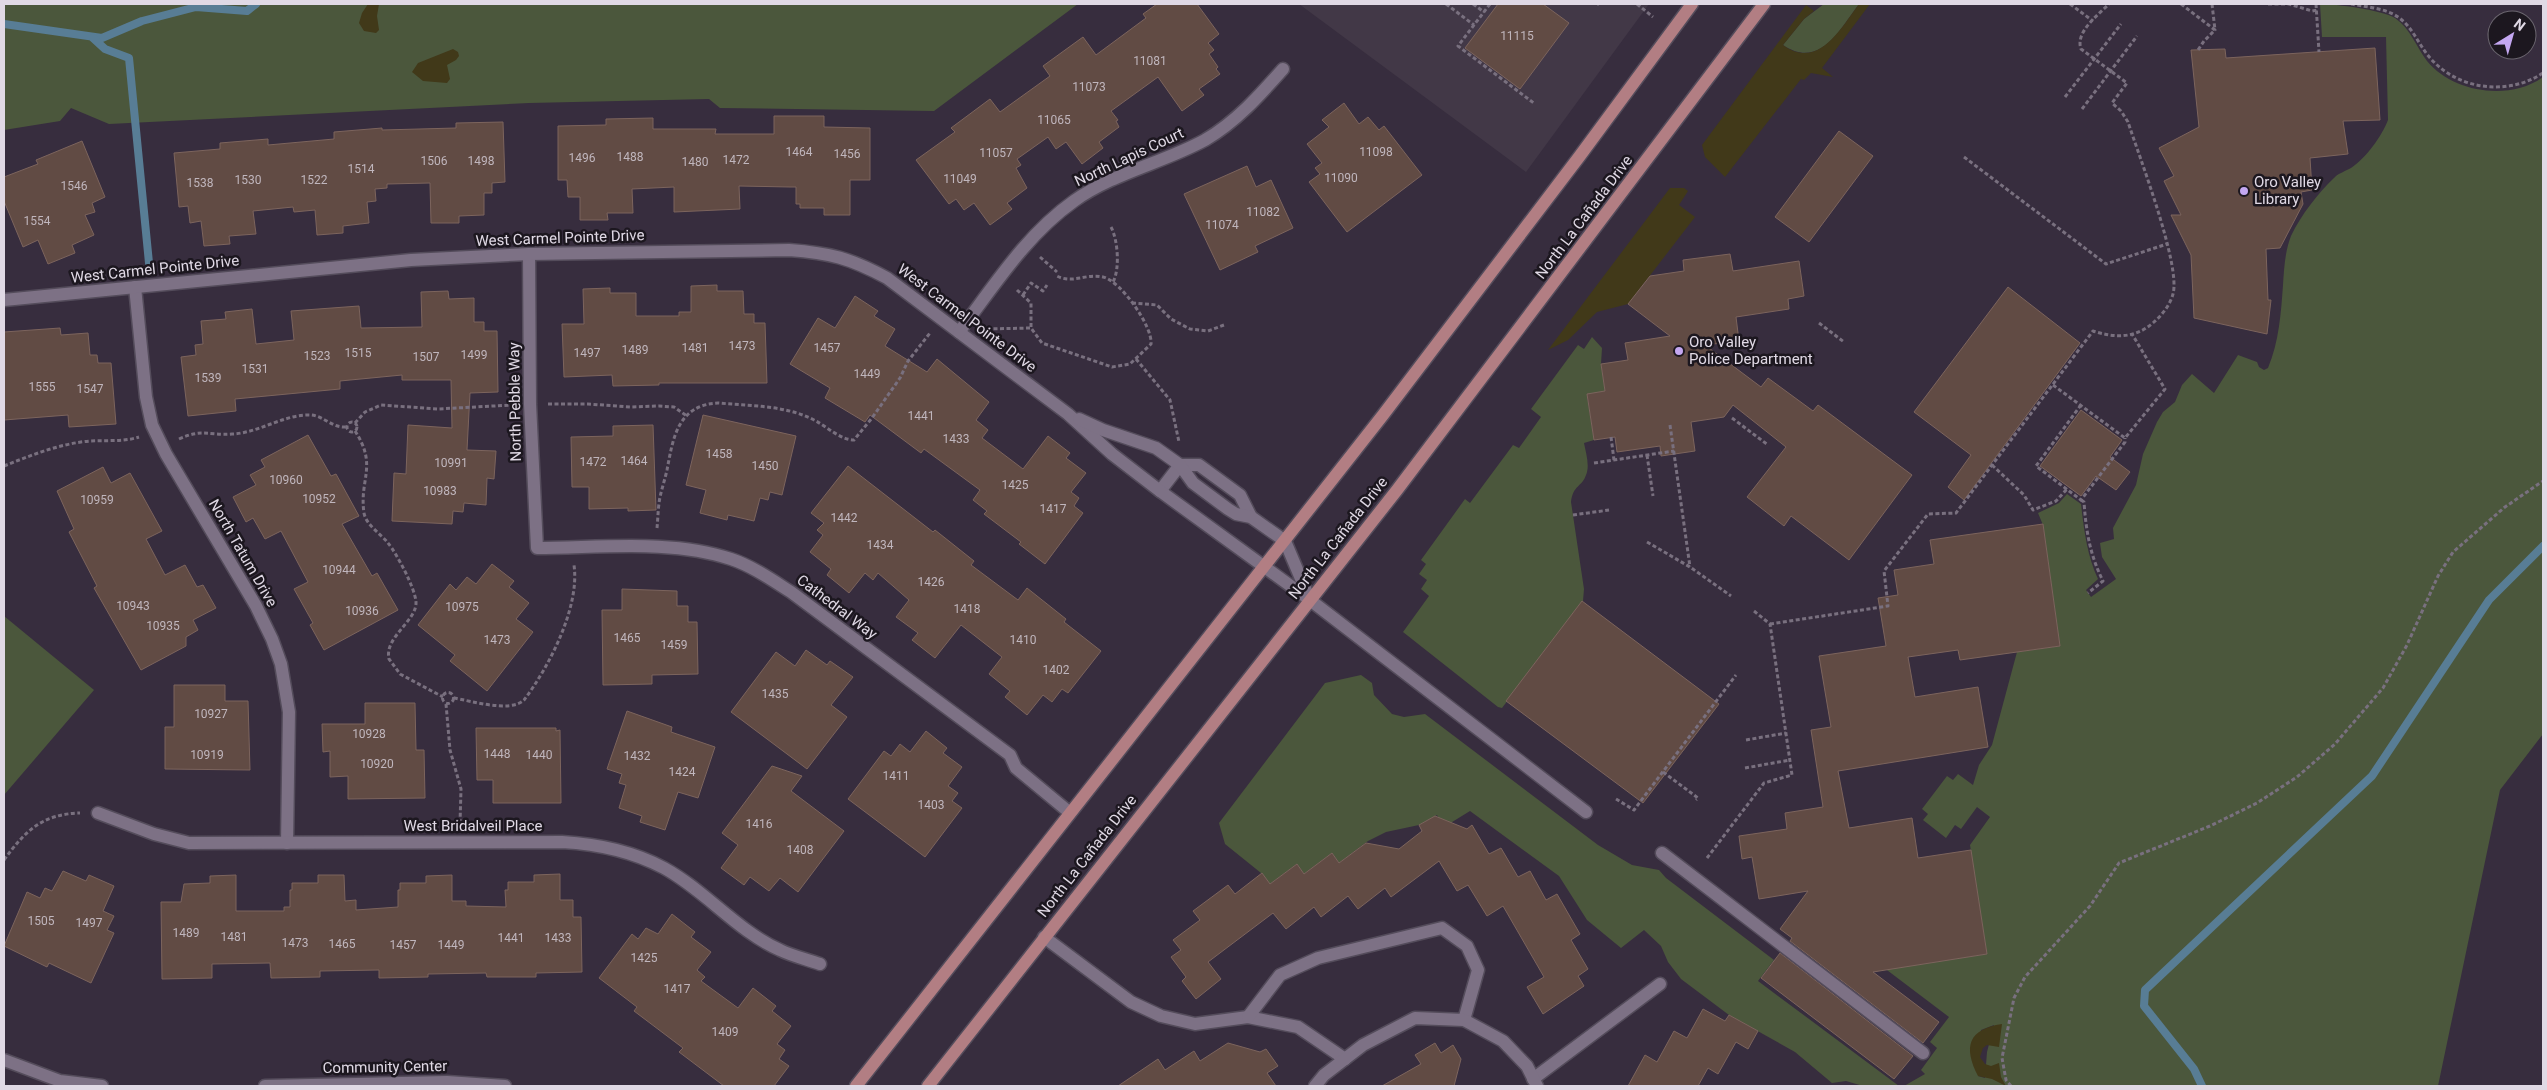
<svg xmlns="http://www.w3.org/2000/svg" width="2547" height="1090" viewBox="0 0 2547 1090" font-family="Roboto,sans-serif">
<rect width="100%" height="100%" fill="#372d3e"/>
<path fill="#423847" d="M1299,4H1649L1526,172Z"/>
<g fill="#4b573c" fill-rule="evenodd">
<path d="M4,4H1078L934,111L720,108L709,99L529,103L109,124L71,108L60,121L4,130Z"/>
<path d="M1824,4H1859C1840,29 1820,70 1783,45L1804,19Z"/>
<path d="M2320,4C2336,4 2382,10 2395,18C2410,28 2417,48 2427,61C2453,93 2510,101 2543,77V734L2500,790L2438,1086H1904L1925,1074L1921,1070L1937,1048L1930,1042L1949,1017L1875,961L1894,968L1987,954L1970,845L1990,817L1977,807L1961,829L1955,825L1946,838L1923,820L1928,814L1922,809L1947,776L1953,780L1958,774L1973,785L1979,765L1992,745L2017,652L2060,646L2043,525L2038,513L2059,503L2067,494L2081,504C2084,530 2087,555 2098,579L2086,590L2091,597L2116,579L2102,557L2100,543L2114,539L2113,528L2136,485L2143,454L2157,422L2163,412L2175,402L2182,385L2192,374L2214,393L2238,355L2257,362L2259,367L2264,370L2268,368C2279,342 2281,313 2283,285C2284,269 2285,251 2291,236C2301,215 2318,193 2335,177C2339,173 2346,171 2351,168C2366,158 2382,136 2388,120L2386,37H2322ZM1994,1025L1987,1052L1985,1078L1978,1076L1981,1030Z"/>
<path d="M1592,337L1602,348L1601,364L1605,391L1587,395L1594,440L1584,443C1586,453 1590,466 1586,475C1582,487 1573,485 1571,502L1584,589L1583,601L1502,708L1498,707L1403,632L1429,596L1421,589L1427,580L1419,574L1426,564L1421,560L1465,499L1470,503L1513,445L1519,448L1541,417L1531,409L1578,345L1584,349Z"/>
<path d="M4,616L94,690L4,795Z"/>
<path d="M1361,675L1372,683L1374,695L1392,714L1404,717L1425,714L1598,845L1632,865L1659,870L1666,878L1774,960L1758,981L1899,1086H1863L1846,1081L1832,1083L1795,1052L1729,1015L1681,979L1668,962L1661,946L1644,930L1621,948L1587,920L1559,876L1470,811L1444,827L1437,815L1419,825L1386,832L1368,841L1339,863L1332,853L1304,874L1297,864L1270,884L1261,873L1225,844L1219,823L1325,683Z"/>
</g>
<g fill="#413919">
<path d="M368,4H379L377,16L379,30L376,33L364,31L359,23L362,13Z"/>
<path d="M1859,4H1870L1822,68L1833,77L1811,73L1804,80L1801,79L1725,177L1705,157L1702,145L1806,5L1814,11L1804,19L1783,45C1818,71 1841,28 1859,4Z"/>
<path d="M453,49L458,52L459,56L456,60L447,65L450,79L447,83L423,81L412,72L418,63Z"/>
<path d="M1670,188H1684L1688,191L1679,205L1695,217L1628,304L1597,312L1568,340L1548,350Z"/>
<path d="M2002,1024L1999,1047L1987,1045L1983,1048L1980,1057L1985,1064L1991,1066L1999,1063L2001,1077L2006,1086L1992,1079L1978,1076C1963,1047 1968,1029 2002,1024Z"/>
</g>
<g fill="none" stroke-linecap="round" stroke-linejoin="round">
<g stroke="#587d95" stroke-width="8">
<path d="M4,24L102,38L142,21L196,7L247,11L256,4"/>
<path d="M93,38L105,49L129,58L149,263"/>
<path d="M2202,1086L2194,1069L2144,1006L2145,990L2372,776L2489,600L2543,546"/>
</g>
</g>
<g fill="#614b44" stroke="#7c645d">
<path d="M1157,4H1197L1219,34L1208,43L1214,50L1209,54L1218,67L1216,69L1220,74L1199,89L1204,95L1182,111L1158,77L1111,111L1118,120L1116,121L1119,127L1099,142L1103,148L1082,164L1066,142L1056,149L1048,137L1017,159L1021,165L1016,168L1027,188L1007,203L1012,209L990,225L974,203L964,210L956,199L949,204L916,160L955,132L951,128L990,99L1000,112L1050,76L1043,66L1083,37L1096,55L1146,18L1143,14Z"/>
<path d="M1498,4H1543L1569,23L1520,89L1465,48Z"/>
<path d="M2375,48L2380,120L2343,121L2348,154L2310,158L2312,190L2301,192L2303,204L2280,248L2266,249L2268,300H2271L2267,334L2194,318L2191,255L2171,215H2181L2164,181L2174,176L2159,148L2199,127L2191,50L2225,49L2226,58Z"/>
<path d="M1344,103L1359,124L1368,117L1379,130L1384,126L1422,175L1347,232L1309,182L1320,174L1315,168L1322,163L1307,144L1329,127L1322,120Z"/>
<path d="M774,116H824V127L870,128V180H850V215H824V208H800V204H796V187H790L739,186L740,209L674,212V187L632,189L633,213H607L608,220H580V197H568L567,180H558V126L606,125V119L653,118V129H716L715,134H774Z"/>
<path d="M503,122L505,182L492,183V193H484V215L459,216V223H431L430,183L387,184V188L375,189L376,201L367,202L369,223L343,226V233L317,235L315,210L294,212L293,207L253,211L256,234L229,236L230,244L204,246L201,221L190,223L188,206L179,207L174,153L220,149V143L268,139V145L334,139V132L382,128V130L456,128V123Z"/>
<path d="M1839,131L1873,156L1809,242L1775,217Z"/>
<path d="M82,141L105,197L92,203L95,212L85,215L94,235L72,245L75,253L48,264L38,240L23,247L4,201V177L38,164L36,160Z"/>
<path d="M1247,166L1256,187L1271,180L1293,228L1255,246L1258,252L1220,270L1184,194Z"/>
<path d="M1730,254L1733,271L1799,261L1804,296L1788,299L1789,309L1736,317L1739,341L1705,345L1761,387L1768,378L1813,411L1818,405L1912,475L1849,560L1791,516L1784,526L1747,497L1786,447L1733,405L1724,417L1691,422L1695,451L1661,456L1660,446L1617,452L1615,437L1594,440L1587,394L1605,391L1601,364L1628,360L1625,343L1670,336L1628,304L1650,276L1684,271L1683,260Z"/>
<path d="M717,285V291H743L744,314H754V323H765L767,383H659V385L613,386L612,375L564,377L562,324H584L583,289L610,288V293H636V316H679V312H691V286Z"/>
<path d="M2008,287L2080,343L1964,500L1948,487L1971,455L1914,412Z"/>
<path d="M448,291L449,299L474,298V322H484V331H497L498,392L470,393L467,450L496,451L494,479L487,478L486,505L464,503L463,512L453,511L452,524L392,521L394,473L406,474L408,425L452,428L451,380H402V375L340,381V389L235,399L236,411L188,416L181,357L196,355L195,345L203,344L201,321L226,319L225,312L252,309L256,344L294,340L291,311L359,306L361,328L422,327L421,292Z"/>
<path d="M855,296L878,311L874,316L895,329L885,346L927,372L937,359L989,402L976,420L988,430L982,438L1023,469L1048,436L1070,453L1066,458L1086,473L1071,492L1079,498L1074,506L1083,513L1045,564L1019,544L1021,542L984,514L987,511L973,500L980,490L924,449L921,453L870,415L865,422L825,398L830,388L790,364L818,318L835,328Z"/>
<path d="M60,328L61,335L88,333L90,355H97L98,363H111L116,424L69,427L68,415L4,420V332Z"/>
<path d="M2081,410L2122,440L2110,457L2130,472L2116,490L2096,476L2081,496L2040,466Z"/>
<path d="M703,415L796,436L782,495L770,492L768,500L760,498L754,521L728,515L727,520L700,513L706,490L686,485Z"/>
<path d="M653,425L656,510L628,511V508L589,509V487H572L571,437L613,436V426Z"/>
<path d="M308,435L331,476L336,474L359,516L342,524L372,576L377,573L398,610L324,650L310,625L313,623L294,589L308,582L281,531L265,539L253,518L246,522L233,497L256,485L250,475L265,467L261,460Z"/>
<path d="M848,466L933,532L935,530L974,561L971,565L1018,600L1027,588L1066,619L1064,622L1101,651L1068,693L1062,689L1052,702L1043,695L1027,715L1005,697L1010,691L989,674L1002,657L961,625L935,658L912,640L918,633L896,617L909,600L878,573L873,580L865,573L849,593L827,575L831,569L810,552L823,535L817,530L824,523L811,513Z"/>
<path d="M103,467L111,483L130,473L162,531L146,539L165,575L185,565L197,587L203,585L216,608L193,620L198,630L186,637V646L141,670L94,588L97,586L69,532L74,529L57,491Z"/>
<path d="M2043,524L2060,646L1960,660L1958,650L1908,657L1915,697L1978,687L1988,747L1838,771L1849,828L1912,818L1918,858L1971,850L1987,954L1873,972L1939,1022L1923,1043L1790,941L1792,938L1780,929L1808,891L1759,899L1752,857L1742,859L1739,836L1787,829L1785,813L1823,807L1811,730L1831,727L1819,656L1886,646L1878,598L1898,595L1894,570L1934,564L1930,540Z"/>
<path d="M492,564L514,581L509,587L529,603L516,619L533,632L487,691L450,661L455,655L418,625L450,584L456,590L467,577L476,584Z"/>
<path d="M622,589L677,591V606H688V622H697L698,674L652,675V684L603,685L602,610H622Z"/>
<path d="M1582,601L1719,704L1643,803L1506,701Z"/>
<path d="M806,650L827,665L830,661L853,677L831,705L847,717L807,769L731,712L776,652L795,666Z"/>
<path d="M174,685H225V701H248L250,770L165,769V727H174Z"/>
<path d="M365,703H415L416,750H424L425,798L348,799V776L330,777V751L323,752L322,724H365Z"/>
<path d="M627,711L672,727L671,732L715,747L698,798L678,792L665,830L640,822L642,816L619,808L626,785L619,783L622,774L607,769Z"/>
<path d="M476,728H556V731L560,730L561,803H493V780H477Z"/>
<path d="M926,731L947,748L943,753L962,767L948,786L958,793L952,801L962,808L925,857L848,799L884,751L891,756L900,744L910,752Z"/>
<path d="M772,766L802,776L791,791L844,831L798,892L780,878L769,891L750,877L744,885L721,868L738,845L722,833Z"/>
<path d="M1435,816L1467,829L1472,825L1489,854L1501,848L1518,877L1530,871L1546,900L1557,894L1580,934L1571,940L1588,969L1578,976L1584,986L1543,1014L1527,987L1544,977L1503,906L1487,916L1468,885L1457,891L1439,861L1391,897L1385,888L1358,909L1348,896L1321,917L1314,907L1286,929L1273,913L1208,962L1221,979L1196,999L1182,981L1186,977L1171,957L1181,950L1173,940L1200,920L1193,911L1228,885L1235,894L1262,873L1270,884L1297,864L1304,874L1332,853L1339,863L1366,843L1399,849L1422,831L1419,825Z"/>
<path d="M63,871L86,881L89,875L114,886L103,911L114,916L107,930L114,933L91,983L49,963L47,967L4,946L27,892L40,898L45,888L52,891Z"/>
<path d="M560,874V900H573V917H581L582,972L536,973V977H487L486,973L428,974V977L379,978V970L320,971V977L271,978L270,963L212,964V978L162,979L161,902H181L184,884L210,883V876L236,875V911H284V907H290V890H292V883H318V875H344L345,901L356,900V910L398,907V890H400V883H426V876L452,875V901H466V906L506,907L505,890H508V882H534V875Z"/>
<path d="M672,914L695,932L691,937L711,952L697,970L705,977L701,981L738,1008L753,988L776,1006L772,1011L791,1026L777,1044L785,1050L779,1059L789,1066L774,1086H724L679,1052L683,1048L634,1011L637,1007L599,978L632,934L638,939L646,928L658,934Z"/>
<path d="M1780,953L1913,1056L1894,1079L1761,978Z"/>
<path d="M1703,1009L1725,1021L1729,1015L1758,1031L1748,1049L1736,1042L1718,1074L1708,1068L1698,1086H1628L1645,1055L1657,1062L1674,1031L1687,1038Z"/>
<path d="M1228,1043L1260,1052L1266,1049L1278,1066L1267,1073L1276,1086H1118L1158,1059L1165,1070L1194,1051L1200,1061Z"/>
<path d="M1435,1043L1441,1053L1453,1045L1461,1059L1454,1086H1382L1421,1064L1415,1055Z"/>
</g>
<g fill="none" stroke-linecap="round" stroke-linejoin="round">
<g stroke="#544c5b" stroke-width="15">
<g id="service">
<path d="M1160,491L1180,465H1199L1240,495L1251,517"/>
<path d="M1310,600L1586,812"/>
<path d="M1662,853L1923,1053"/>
<path d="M4,1060L60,1081L102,1086"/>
<path d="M265,1086L447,1082L505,1086"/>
</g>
</g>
<g stroke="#544c5b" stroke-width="15">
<g id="minor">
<path d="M529,254L530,404L537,548C599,548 672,539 731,559C752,566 772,580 791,592L1010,755L1016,768L1069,812"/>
<path d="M135,287L146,397L152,425L166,454L256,606L272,639L281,664L289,712L287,843"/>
<path d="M4,300L411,260L529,254L789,250C830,253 850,258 887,278L1068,414L1112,454L1160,491L1310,600"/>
<path d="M959,332C994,286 1026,235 1074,201C1113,173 1163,163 1205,140C1236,122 1260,95 1283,69"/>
<path d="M1079,419L1103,430L1156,448L1180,465L1193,483L1228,509L1236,514L1251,517L1285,541L1310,600"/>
<path d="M98,813L154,834L189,843L562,842C598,844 632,851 664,868C706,891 737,931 780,950C792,956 806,959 820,964"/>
<path d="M1044,937L1131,1002L1161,1016L1195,1024L1248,1017L1298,1027L1345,1059"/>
<path d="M1248,1017L1280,975L1318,958L1442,928L1467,946L1478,970L1464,1020"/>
<path d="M1533,1079L1660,984"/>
<path d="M1315,1086L1324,1075L1363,1045L1415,1018L1464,1020L1503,1041L1527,1066L1537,1086"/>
</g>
</g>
<g stroke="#544c5b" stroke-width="15">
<g id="primary">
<path d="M856,1086L1383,415L1579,157L1692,4"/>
<path d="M928,1086L1397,490L1764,4"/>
</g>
</g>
<g stroke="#79707f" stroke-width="3" stroke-dasharray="4 2.5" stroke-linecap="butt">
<path d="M1446,4L1474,25"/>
<path d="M1473,4L1484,12"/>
<path d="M1490,4L1458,46L1535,104"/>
<path d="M1597,4H1599"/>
<path d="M1637,4L1653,17"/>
<path d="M2070,4L2093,21"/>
<path d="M2181,4L2215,30L2204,41L2198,50"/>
<path d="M2212,4L2215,30"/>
<path d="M2268,4H2289L2312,11L2317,10"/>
<path d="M2316,4L2319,52"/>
<path d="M2351,4C2366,7 2385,8 2398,17C2413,27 2419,46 2431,59C2459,90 2508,96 2543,73"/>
<path d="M2065,97L2121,24"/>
<path d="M2082,109L2137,36"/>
<path d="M1964,157L2106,264L2167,244"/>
<path d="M1111,227C1118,240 1120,269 1113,282"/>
<path d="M1040,257L1057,272"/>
<path d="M1017,290L1031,303V328L1042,343L1112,367L1130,364L1151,344C1153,327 1121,281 1103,277C1085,273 1072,285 1055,275"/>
<path d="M1023,295L1031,283L1043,291L1047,285"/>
<path d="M1132,303L1157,305L1171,319L1190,329L1208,331L1224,325"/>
<path d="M1819,323L1844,342"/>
<path d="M987,329L1031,328"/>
<path d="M1136,359L1170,400L1179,442"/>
<path d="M2053,385L2125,438L2165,389L2132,334"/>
<path d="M548,404H588L631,407L659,406L674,407L687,416"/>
<path d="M2081,405L2036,466L2081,500L2125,442V438"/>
<path d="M1732,418L1768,445"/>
<circle cx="352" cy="427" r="5"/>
<path d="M355,423L365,412L381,405L438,409L512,405"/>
<path d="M1670,425L1690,567"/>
<path d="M355,431C378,466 359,479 364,513C366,525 381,534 388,543C397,554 415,588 416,602C417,621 384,637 389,659L400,674L443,697"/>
<path d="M1611,437L1614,460"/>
<path d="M179,439C203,428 209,436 232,434C259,433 284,414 311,415C324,416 332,428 346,427"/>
<path d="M1647,455L1653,496"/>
<path d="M1594,463L1674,451"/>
<path d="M1992,465L2024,495L2033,510L2056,501L2067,489"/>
<path d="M4,466C29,456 54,446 81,442C101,439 120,443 139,437"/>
<path d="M2081,500L2084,502C2086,531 2090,555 2103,581L2088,593"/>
<path d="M1573,515L1609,510"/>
<path d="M657,528C658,518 658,507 660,497C662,488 665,479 667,470C673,439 677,405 718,403C752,406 786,405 816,421C827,427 841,440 854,440L872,418L900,378L908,361L930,333"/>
<path d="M1647,542L1690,567L1731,596"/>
<path d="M1770,624L1888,606L1884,571L1928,514L1956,513L2093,331C2115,338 2135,339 2154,322C2162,315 2170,305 2173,294C2181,265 2139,156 2128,122L2121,111L2112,103L2127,83L2081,49C2075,32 2098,15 2109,4"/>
<circle cx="448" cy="698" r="5.5"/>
<path d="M454,698C471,701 511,713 524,700C549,667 580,607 574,565"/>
<path d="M446,704L450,750L461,789L460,824"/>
<path d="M1746,740L1786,733"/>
<path d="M1745,768L1790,760"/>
<path d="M1663,772L1698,798L1696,800"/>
<path d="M1616,799L1634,810L1736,675"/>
<path d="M1707,858L1764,783L1792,775L1770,624L1754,611"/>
<path d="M4,860C25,831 42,814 80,813"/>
<path d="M2011,1086L2006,1080L2002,1058L2014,998L2025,977L2090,906L2119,863L2210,826L2257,803L2297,777L2335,744L2383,688L2407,645L2438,576L2453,552L2505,507L2543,481"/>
</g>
<use href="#service" stroke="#7d7185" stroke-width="12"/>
<use href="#minor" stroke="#7d7185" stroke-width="12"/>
<use href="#primary" stroke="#b27e83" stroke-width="12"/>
</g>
<g fill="#c4a7f1" stroke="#1c171f" stroke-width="2">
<circle cx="2244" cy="191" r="5"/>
<circle cx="1679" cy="351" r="5"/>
</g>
<g text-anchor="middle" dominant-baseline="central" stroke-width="5" stroke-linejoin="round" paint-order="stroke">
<g font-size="12" fill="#c0b6bd">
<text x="1517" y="36">11115</text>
<text x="1150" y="61">11081</text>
<text x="1089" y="87">11073</text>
<text x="1054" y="120">11065</text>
<text x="799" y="152">1464</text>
<text x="1376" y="152">11098</text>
<text x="996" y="153">11057</text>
<text x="847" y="154">1456</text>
<text x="630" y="157">1488</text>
<text x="582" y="158">1496</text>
<text x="736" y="160">1472</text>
<text x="434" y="161">1506</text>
<text x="481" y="161">1498</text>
<text x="695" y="162">1480</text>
<text x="361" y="169">1514</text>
<text x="1341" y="178">11090</text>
<text x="960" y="179">11049</text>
<text x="248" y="180">1530</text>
<text x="314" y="180">1522</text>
<text x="200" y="183">1538</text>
<text x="74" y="186">1546</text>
<text x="1263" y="212">11082</text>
<text x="37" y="221">1554</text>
<text x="1222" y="225">11074</text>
<text x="742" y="346">1473</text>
<text x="695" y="348">1481</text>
<text x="827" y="348">1457</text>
<text x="635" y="350">1489</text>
<text x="358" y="353">1515</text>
<text x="587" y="353">1497</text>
<text x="474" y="355">1499</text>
<text x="317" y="356">1523</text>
<text x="426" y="357">1507</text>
<text x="255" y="369">1531</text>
<text x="867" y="374">1449</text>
<text x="208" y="378">1539</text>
<text x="42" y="387">1555</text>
<text x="90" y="389">1547</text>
<text x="921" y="416">1441</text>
<text x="956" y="439">1433</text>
<text x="719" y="454">1458</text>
<text x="634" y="461">1464</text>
<text x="593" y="462">1472</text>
<text x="451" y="463">10991</text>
<text x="765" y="466">1450</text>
<text x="286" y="480">10960</text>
<text x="1015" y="485">1425</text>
<text x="440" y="491">10983</text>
<text x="319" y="499">10952</text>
<text x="97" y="500">10959</text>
<text x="1053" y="509">1417</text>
<text x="844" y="518">1442</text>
<text x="880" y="545">1434</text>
<text x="339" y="570">10944</text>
<text x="931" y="582">1426</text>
<text x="133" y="606">10943</text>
<text x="462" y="607">10975</text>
<text x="967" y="609">1418</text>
<text x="362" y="611">10936</text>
<text x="163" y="626">10935</text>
<text x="627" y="638">1465</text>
<text x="497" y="640">1473</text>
<text x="1023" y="640">1410</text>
<text x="674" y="645">1459</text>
<text x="1056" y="670">1402</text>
<text x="775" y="694">1435</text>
<text x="211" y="714">10927</text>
<text x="369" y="734">10928</text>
<text x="497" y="754">1448</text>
<text x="207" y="755">10919</text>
<text x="539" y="755">1440</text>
<text x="637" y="756">1432</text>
<text x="377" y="764">10920</text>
<text x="682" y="772">1424</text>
<text x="896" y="776">1411</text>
<text x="931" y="805">1403</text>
<text x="759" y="824">1416</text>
<text x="800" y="850">1408</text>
<text x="41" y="921">1505</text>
<text x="89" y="923">1497</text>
<text x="186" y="933">1489</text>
<text x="234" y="937">1481</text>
<text x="511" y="938">1441</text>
<text x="558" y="938">1433</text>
<text x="295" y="943">1473</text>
<text x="342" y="944">1465</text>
<text x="403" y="945">1457</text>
<text x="451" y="945">1449</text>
<text x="644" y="958">1425</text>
<text x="677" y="989">1417</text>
<text x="725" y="1032">1409</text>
</g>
<g font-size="15" fill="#e0d9e5" stroke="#1c171f">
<text transform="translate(1129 157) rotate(-25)">North Lapis Court</text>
<text transform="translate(1584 217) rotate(-53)">North La Cañada Drive</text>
<text transform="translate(560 238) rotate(-2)">West Carmel Pointe Drive</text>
<text transform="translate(155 269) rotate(-6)">West Carmel Pointe Drive</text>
<text transform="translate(967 318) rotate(37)">West Carmel Pointe Drive</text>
<text transform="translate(515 402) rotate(-91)">North Pebble Way</text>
<text transform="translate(1338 538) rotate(-52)">North La Cañada Drive</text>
<text transform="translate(243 553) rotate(60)">North Tatum Drive</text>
<text transform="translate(837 607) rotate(37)">Cathedral Way</text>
<text x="473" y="826">West Bridalveil Place</text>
<text transform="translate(1087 856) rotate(-52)">North La Cañada Drive</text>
<text transform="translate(385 1067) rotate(-1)">Community Center</text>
</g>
<g font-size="15" fill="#e0d9e5" stroke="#1c171f" text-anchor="start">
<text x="2254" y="182">Oro Valley<tspan x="2254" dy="17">Library</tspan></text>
<text x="1689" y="342">Oro Valley<tspan x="1689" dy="17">Police Department</tspan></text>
</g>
</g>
<rect width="2547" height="1090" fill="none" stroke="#e0d9e5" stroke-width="10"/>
<g transform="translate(2512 35) rotate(37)"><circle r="24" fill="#1c171f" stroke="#6a656e"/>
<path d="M0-4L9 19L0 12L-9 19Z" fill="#c4a7f1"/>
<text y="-8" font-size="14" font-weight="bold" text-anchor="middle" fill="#e0d9e5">N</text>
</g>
</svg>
